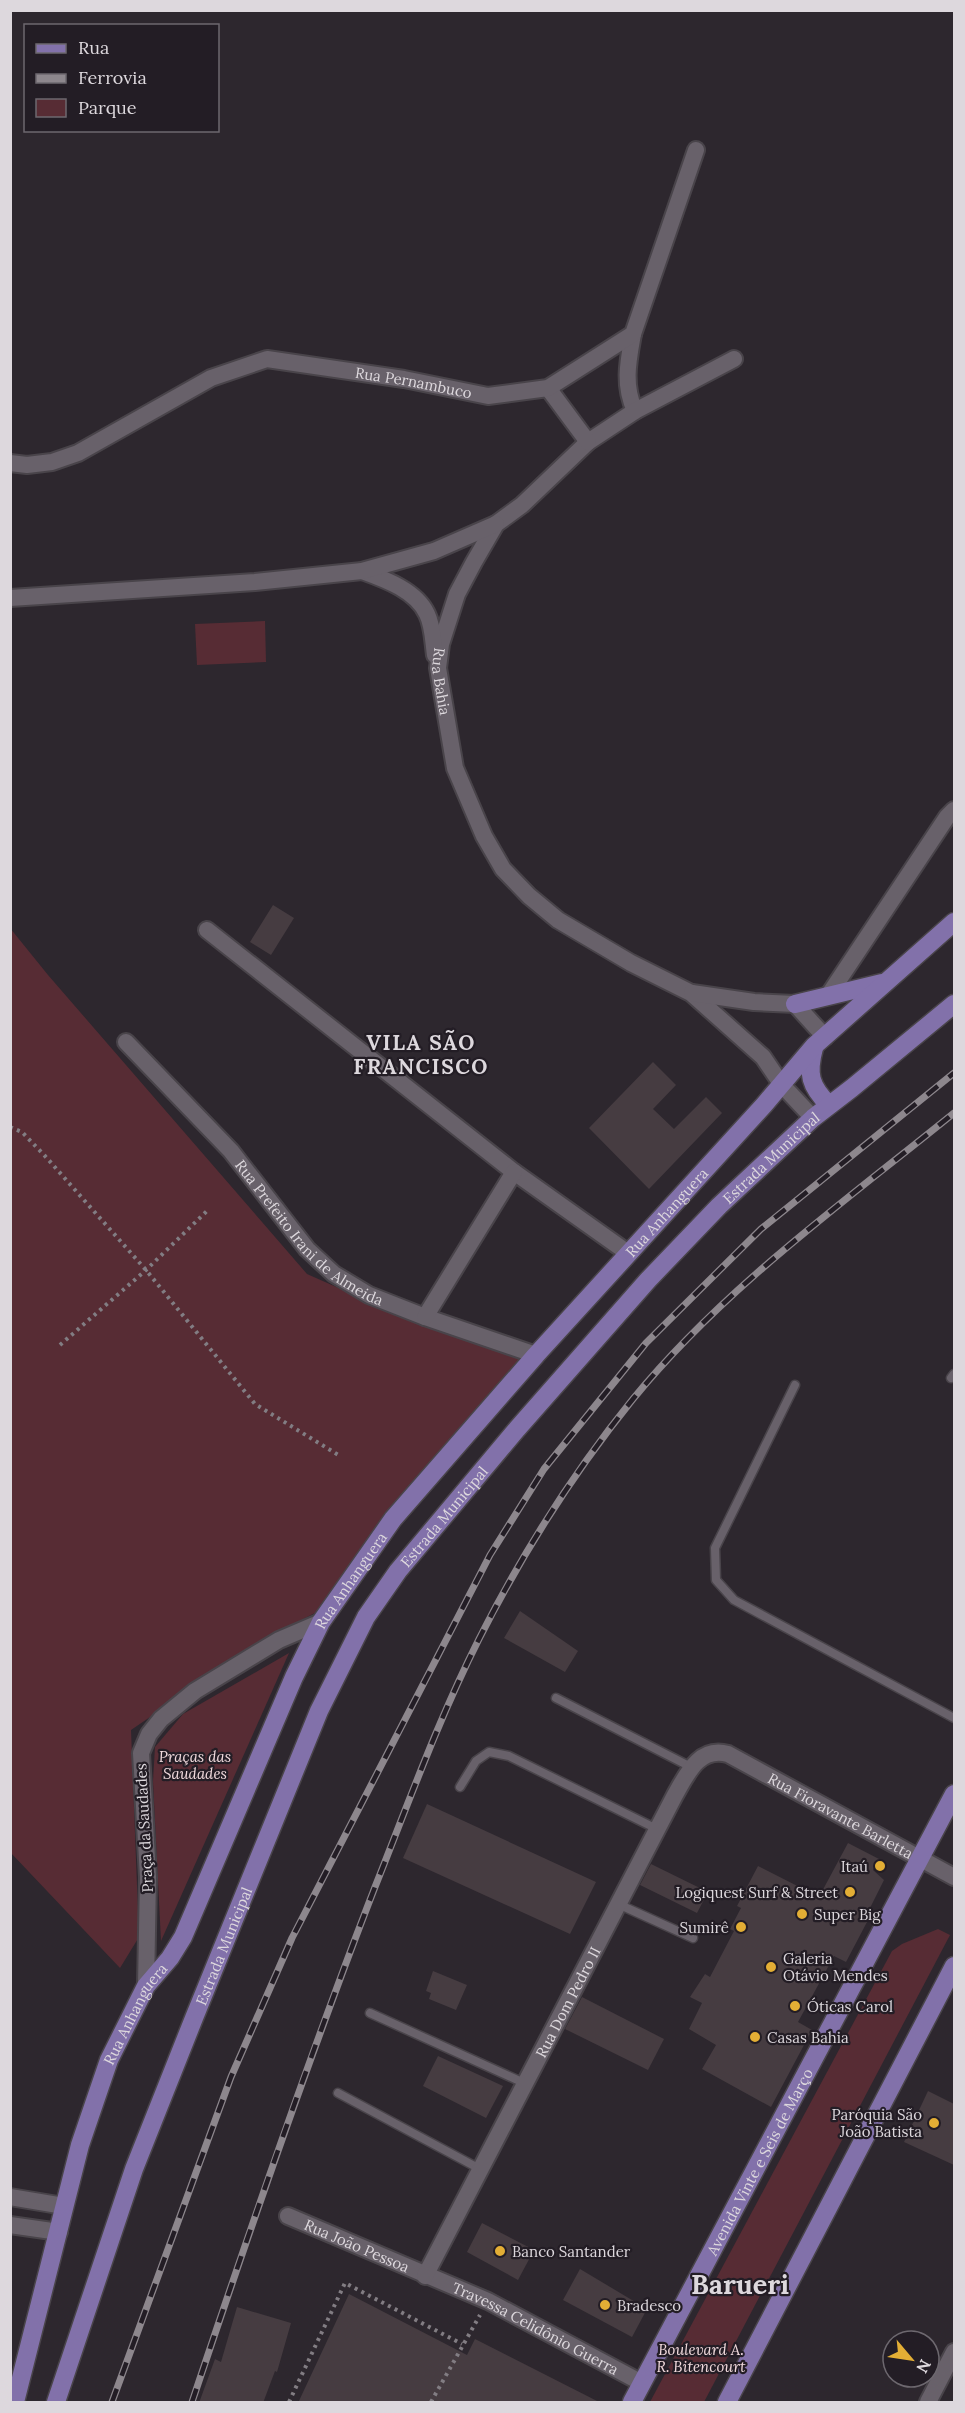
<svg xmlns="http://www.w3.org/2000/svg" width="965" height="2413" viewBox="0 0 965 2413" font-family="Lora,serif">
<rect width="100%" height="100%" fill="#2d272e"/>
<g fill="#572c34">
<path d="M265,621L266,662L197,665L195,624Z"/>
<path d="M10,928L48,975L307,1274L431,1329L522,1357L402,1497L315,1613L264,1639L131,1730L139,1937L120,1968L11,1853Z"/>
<path d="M289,1653L161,1941L153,1781L155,1747L183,1714Z"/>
<path d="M938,1929L950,1935L704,2402H650L892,1951L902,1944Z"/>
</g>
<g fill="#463c41">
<path d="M273,905L294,918L271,955L250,942Z"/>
<path d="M653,1062L676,1085L653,1109L674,1129L706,1097L722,1113L649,1189L589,1128Z"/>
<path d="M520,1611L578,1651L565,1672L504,1638Z"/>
<path d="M427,1804L596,1882L570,1934L403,1858Z"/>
<path d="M848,1843L879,1859L873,1870L884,1880L864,1920L867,1922L846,1962L834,1956L798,2022L812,2030L771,2107L702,2069L716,2045L689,2029L702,2003L690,1997L705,1974L710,1977L734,1931L730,1929L741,1908L737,1906L758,1866L819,1897Z"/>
<path d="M651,1864L708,1892L697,1913L640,1885Z"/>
<path d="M433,1971L467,1985L456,2010L429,1999L431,1993L426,1991Z"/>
<path d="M582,1997L664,2039L648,2070L565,2029Z"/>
<path d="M438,2056L503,2086L486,2118L423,2086Z"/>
<path d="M928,2091L954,2104V2165L904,2142Z"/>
<path d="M482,2223L534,2250L518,2280L467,2252Z"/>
<path d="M580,2269L647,2309L632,2337L563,2300Z"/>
<path d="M349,2294L467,2355L475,2339L601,2403H298Z"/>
<path d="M237,2307L291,2323L277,2372L275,2371L263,2403H199L215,2359L221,2362Z"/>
</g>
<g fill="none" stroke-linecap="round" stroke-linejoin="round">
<g stroke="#49444a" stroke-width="11">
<g id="service">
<path d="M951,1378L954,1374"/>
<path d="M795,1385L715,1548L716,1580L734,1600L954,1718"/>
<path d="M556,1698L691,1767"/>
<path d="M460,1787L476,1761L489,1752L509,1756L657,1829"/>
<path d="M618,1904L693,1938"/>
<path d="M370,2013L524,2083"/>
<path d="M338,2093L480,2169"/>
</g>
</g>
<g stroke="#49444a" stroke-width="20">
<g id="minor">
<path d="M633,334C628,362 623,385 635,411"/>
<path id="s1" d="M734,359L635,411L588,442L522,505L496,524L474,562L457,594L441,644L438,668L455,768L484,836L503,869L529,896L558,920L631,963L691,993L763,1057L782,1085L813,1118"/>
<path d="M548,388L588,442"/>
<path id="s2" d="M10,463L27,465L52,462L78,453L211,378L267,359L404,379L488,396L548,388L633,334L696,150"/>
<path d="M362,571C384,579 416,590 427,614C433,626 433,641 435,655"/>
<path d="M10,598L255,582L362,571L434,551L496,524"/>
<path d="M207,930L514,1172L628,1253"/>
<path d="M692,993L754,1002L795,1004L825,1037"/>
<path d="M828,996L947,817L954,810"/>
<path id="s3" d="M126,1042L231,1151L307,1249L334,1274L369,1295L425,1317L536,1355"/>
<path d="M425,1317L514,1172"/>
<path d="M146,1986L148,1877L141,1753L149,1734L161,1719L195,1691L279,1640L321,1622"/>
<path d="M10,2197L64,2206"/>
<path id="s4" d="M288,2216L488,2301L642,2383"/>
<path d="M10,2225L59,2232"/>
<path id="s5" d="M425,2276L675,1795C687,1774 699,1746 728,1754L954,1877"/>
<path d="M928,2402L954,2352"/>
</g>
</g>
<g stroke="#49444a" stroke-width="21">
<g id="primary">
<path d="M795,1004L882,983"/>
<path d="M814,1048C807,1074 810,1086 829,1105"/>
<path id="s6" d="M15,2402L80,2145L109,2060L146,1986L170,1958L183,1937L294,1677L321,1622L393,1519L536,1355L764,1105L814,1046L954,922"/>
<path id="s7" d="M56,2402L134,2169L194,2018L319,1711L366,1617L398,1571L517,1429L648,1280L719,1206L813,1118L852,1088L954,1004"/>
<path id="s8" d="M632,2402L954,1794"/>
<path d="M727,2402L954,1966"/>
</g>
</g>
<g stroke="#827d83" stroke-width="4" stroke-dasharray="3 4.5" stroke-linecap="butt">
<path d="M10,1127L22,1132L45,1156L146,1270L255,1404L340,1456"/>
<path d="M60,1345L146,1270L209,1209"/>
<path d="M289,2402L345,2283L462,2344"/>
<path d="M431,2402L480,2315"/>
</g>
<use href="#service" stroke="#68616a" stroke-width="8"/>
<use href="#minor" stroke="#68616a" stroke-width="16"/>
<use href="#primary" stroke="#8271aa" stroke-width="18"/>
<g stroke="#8d878d" stroke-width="7">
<g id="rail">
<path d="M112,2402L231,2077L292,1938L490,1555L544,1469L646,1343L761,1229L954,1073"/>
<path d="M192,2402C250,2229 309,2057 375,1887C408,1804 439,1718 479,1639C522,1554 573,1473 633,1399C724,1288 843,1203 954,1113"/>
</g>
</g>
<use href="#rail" stroke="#231d25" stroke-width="4.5" stroke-dasharray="14" stroke-linecap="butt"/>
</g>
<g fill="#e3ae35" stroke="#231d25" stroke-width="2">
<circle cx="880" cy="1866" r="6"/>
<circle cx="850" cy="1892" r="6"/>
<circle cx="802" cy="1914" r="6"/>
<circle cx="741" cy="1927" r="6"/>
<circle cx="771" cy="1967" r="6"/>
<circle cx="795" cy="2006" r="6"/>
<circle cx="755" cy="2037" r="6"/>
<circle cx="934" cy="2123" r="6"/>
<circle cx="500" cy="2251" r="6"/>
<circle cx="605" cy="2305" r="6"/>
</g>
<g text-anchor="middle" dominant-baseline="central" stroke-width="4.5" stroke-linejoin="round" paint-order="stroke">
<g font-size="15" fill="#ddd8dd" stroke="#231d25">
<text stroke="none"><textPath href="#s2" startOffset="430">Rua Pernambuco</textPath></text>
<text stroke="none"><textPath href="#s1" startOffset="462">Rua Bahia</textPath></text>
<text stroke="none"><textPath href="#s7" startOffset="1458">Estrada Municipal</textPath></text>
<text stroke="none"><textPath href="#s6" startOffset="1380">Rua Anhanguera</textPath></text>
<text stroke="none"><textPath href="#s3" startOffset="266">Rua Prefeito Irani de Almeida</textPath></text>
<text stroke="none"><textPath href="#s7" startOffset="972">Estrada Municipal</textPath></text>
<text stroke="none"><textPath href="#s6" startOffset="894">Rua Anhanguera</textPath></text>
<text stroke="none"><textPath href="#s5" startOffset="744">Rua Fioravante Barletta</textPath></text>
<text transform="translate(144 1828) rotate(-93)">Praça da Saudades</text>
<text stroke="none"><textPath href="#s7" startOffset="486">Estrada Municipal</textPath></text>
<text stroke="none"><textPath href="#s5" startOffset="309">Rua Dom Pedro II</textPath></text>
<text stroke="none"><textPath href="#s6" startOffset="408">Rua Anhanguera</textPath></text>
<text stroke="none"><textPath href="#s8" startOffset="272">Avenida Vinte e Seis de Março</textPath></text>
<text stroke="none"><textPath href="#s4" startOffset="75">Rua João Pessoa</textPath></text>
<text stroke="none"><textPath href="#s4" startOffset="272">Travessa Celidônio Guerra</textPath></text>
</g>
<g font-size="15" font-style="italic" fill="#f1dadd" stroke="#231d25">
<text x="195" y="1756">Praças das<tspan x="195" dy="17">Saudades</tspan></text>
<text x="701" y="2349">Boulevard A.<tspan x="701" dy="17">R. Bitencourt</tspan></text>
</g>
<g font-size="15" fill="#ddd8dd" stroke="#231d25" text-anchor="start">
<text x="868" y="1866" text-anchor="end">Itaú</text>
<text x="838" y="1892" text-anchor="end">Logiquest Surf &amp; Street</text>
<text x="814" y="1914">Super Big</text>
<text x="729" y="1927" text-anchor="end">Sumirê</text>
<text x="783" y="1958">Galeria<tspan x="783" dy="17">Otávio Mendes</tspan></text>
<text x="807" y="2006">Óticas Carol</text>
<text x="767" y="2037">Casas Bahia</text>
<text x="922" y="2114" text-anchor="end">Paróquia São<tspan x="922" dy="17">João Batista</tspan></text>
<text x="512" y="2251">Banco Santander</text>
<text x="617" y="2305">Bradesco</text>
</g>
<g font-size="21" font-weight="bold" letter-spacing="1.5" fill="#ddd8dd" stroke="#231d25">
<text x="421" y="1042">VILA SÃO<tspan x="421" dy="24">FRANCISCO</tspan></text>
</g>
<g font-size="27" font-weight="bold" fill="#ddd8dd" stroke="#231d25">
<text x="740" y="2284">Barueri</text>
</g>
</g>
<rect width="965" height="2413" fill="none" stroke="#ddd8dd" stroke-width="24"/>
<rect x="24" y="24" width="195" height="108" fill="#231d25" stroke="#6d686f" stroke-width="1.5"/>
<rect x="36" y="44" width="30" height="9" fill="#8271aa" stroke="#6d686f" stroke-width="1.5"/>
<text x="78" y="54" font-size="18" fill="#ddd8dd">Rua</text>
<rect x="36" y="74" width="30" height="9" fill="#8d878d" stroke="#6d686f" stroke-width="1.5"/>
<text x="78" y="84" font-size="18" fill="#ddd8dd">Ferrovia</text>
<rect x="36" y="99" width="30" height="18" fill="#572c34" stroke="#6d686f" stroke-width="1.5"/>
<text x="78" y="114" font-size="18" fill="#ddd8dd">Parque</text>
<g transform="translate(911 2359) rotate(119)"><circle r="28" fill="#231d25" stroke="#6d686f" stroke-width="1.5"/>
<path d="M0-4.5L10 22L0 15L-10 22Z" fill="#e3ae35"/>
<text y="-9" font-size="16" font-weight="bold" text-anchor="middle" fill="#ddd8dd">N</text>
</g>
</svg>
